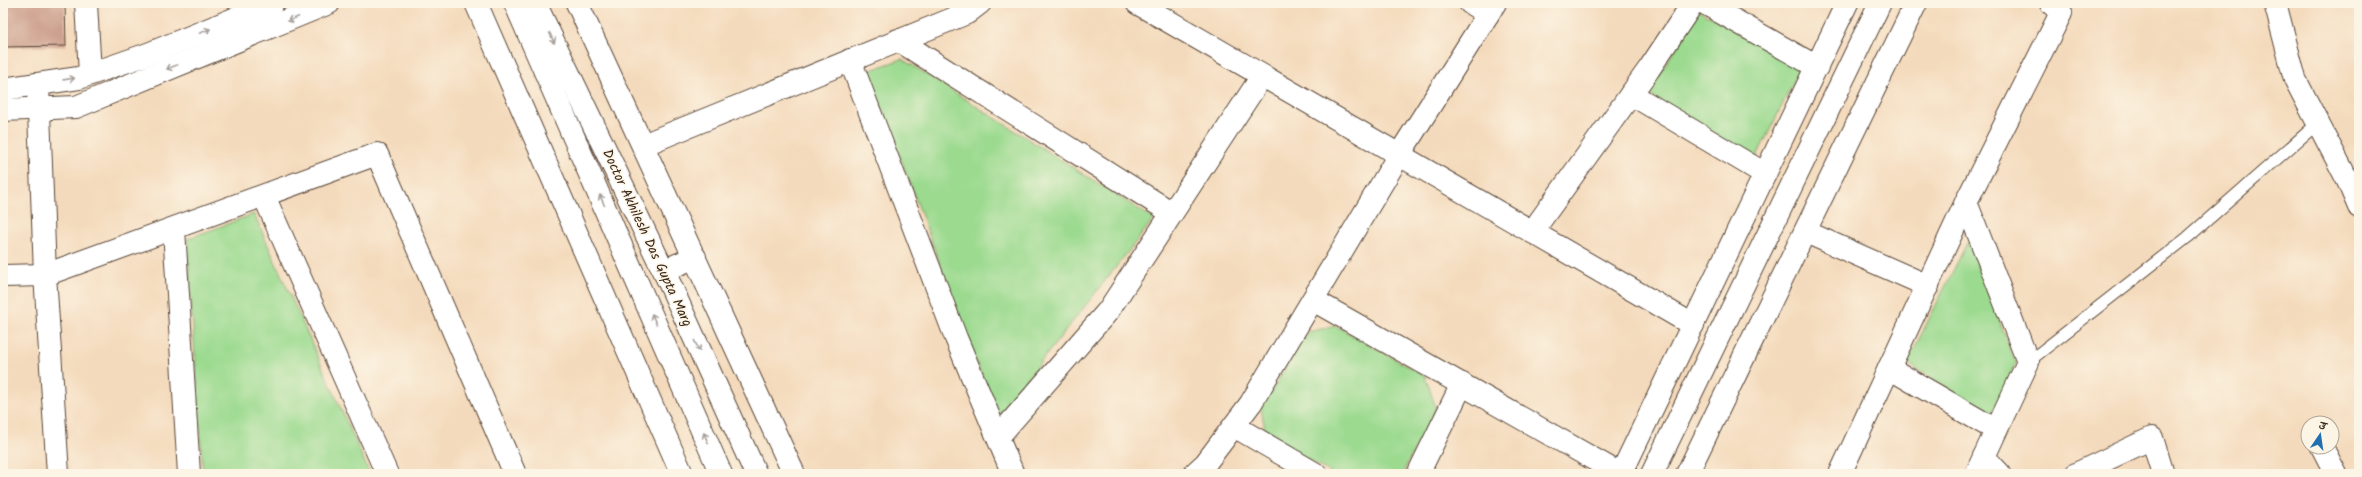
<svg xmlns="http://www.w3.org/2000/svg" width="2362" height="477" viewBox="0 0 2362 477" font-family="Kalam,'Playpen Sans Deva',sans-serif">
<rect width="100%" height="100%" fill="#fcf5e5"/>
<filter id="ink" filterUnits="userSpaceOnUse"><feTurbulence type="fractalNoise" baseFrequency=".025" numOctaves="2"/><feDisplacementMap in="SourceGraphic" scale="8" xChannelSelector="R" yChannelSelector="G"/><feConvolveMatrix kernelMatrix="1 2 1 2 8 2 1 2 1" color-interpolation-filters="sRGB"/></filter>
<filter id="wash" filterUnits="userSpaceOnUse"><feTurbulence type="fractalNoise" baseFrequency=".012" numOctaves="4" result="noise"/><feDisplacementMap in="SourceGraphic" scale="16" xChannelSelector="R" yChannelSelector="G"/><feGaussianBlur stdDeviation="0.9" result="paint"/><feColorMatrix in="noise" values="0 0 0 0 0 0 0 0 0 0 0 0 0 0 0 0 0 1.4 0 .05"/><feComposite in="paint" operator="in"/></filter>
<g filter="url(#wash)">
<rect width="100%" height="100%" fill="#f4dabc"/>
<g fill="#9bda8f" stroke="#6b8256">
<path d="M1699,10L1800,69L1755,160L1648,94Z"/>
<path d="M902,59L1154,219L997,417L868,71Z"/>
<path d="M254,214L370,474H203L187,239Z"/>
<path d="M1968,241L2016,363L1991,416L1907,363Z"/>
<path d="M1336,326L1425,376L1436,408L1402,474H1333L1266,436L1261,408L1308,332Z"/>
</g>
<g id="blocks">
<path fill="#cc9e8b" d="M3,3H65L66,46L3,47Z"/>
</g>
</g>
<g filter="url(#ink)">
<use href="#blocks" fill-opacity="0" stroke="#574436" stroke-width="1"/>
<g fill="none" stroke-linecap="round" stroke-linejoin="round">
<g stroke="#574436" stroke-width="13">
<path id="service" d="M2028,362L2188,237L2318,123"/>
</g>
<g stroke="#574436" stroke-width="24">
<g id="minor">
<path d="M86,3L90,74"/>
<path d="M476,3L682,474"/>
<path d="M577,3L794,474"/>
<path d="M1137,3L1693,325"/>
<path d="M1470,3L1488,14"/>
<path d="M1704,3L1817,67"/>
<path d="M2275,3L2295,79L2348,181L2359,207"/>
<path d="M898,40L1172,213"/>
<path d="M850,60L956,338L1013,474"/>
<path d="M38,84L45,275L58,474"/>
<path d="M1631,94L1765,174"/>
<path d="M643,145L967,13L980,3"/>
<path d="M264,196L387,474"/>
<path d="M1966,202L2028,362L1976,474"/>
<path d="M174,229L189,474"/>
<path d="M1532,232L1649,69L1693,3"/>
<path d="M1806,232L1928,286"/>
<path d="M663,271L695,257"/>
<path d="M3,276L45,275L377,154L515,474"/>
<path d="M1313,300L1620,474"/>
<path d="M1889,368L1996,430"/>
<path d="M1234,426L1316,474"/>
<path d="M998,437L1108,311L1262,76"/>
<path d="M2322,447L2336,474"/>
<path d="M1984,457L2000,474"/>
<path d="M1194,474L1205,464L1251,403L1399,155L1495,3"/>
<path d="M1418,474L1462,384"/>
<path d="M1621,474L1847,3"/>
<path d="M1687,474L1916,3"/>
<path d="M1840,474L1966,202L2061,13L2051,3"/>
<path d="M2076,474L2152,438L2163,474"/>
</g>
</g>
<g stroke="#574436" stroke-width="24">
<g id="tertiary">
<path d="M515,3L721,474"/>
<path d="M535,3L668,280L756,474"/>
<path d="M3,89L79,78L148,54L273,3"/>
<path d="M3,110L76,107L329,3"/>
<path d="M1652,474L1880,3"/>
</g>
</g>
<use href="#service" stroke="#fff" stroke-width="11"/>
<use href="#minor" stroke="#fff" stroke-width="22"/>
<use href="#tertiary" stroke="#fff" stroke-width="22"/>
</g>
<defs><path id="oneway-shaft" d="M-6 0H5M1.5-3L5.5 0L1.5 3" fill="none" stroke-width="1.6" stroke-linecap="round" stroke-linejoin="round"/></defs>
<g stroke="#a79f9a">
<use href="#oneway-shaft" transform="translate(293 19) rotate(158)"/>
<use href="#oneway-shaft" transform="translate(205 31) rotate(-22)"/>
<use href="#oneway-shaft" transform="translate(552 38) rotate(65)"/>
<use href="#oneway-shaft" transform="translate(172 67) rotate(158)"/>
<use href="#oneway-shaft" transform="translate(69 79) rotate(-8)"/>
<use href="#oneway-shaft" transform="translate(602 200) rotate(-114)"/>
<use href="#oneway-shaft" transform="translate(654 319) rotate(-114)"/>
<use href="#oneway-shaft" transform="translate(697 346) rotate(65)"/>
<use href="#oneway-shaft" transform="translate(706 438) rotate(-114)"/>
</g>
</g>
<g text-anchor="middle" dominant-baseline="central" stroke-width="3" stroke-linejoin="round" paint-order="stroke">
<g font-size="14" fill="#3b2a1e" stroke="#fcf5e5">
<text transform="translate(647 238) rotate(65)">Doctor Akhilesh Das Gupta Marg</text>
</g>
</g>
<rect width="2362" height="477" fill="none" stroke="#fcf5e5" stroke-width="16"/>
<g transform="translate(2320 435) rotate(13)"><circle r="19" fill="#fcf5e5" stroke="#afa495"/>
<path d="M0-3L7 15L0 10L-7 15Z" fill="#1f6fb2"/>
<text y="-6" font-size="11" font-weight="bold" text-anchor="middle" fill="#3b2a1e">उ</text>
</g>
</svg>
